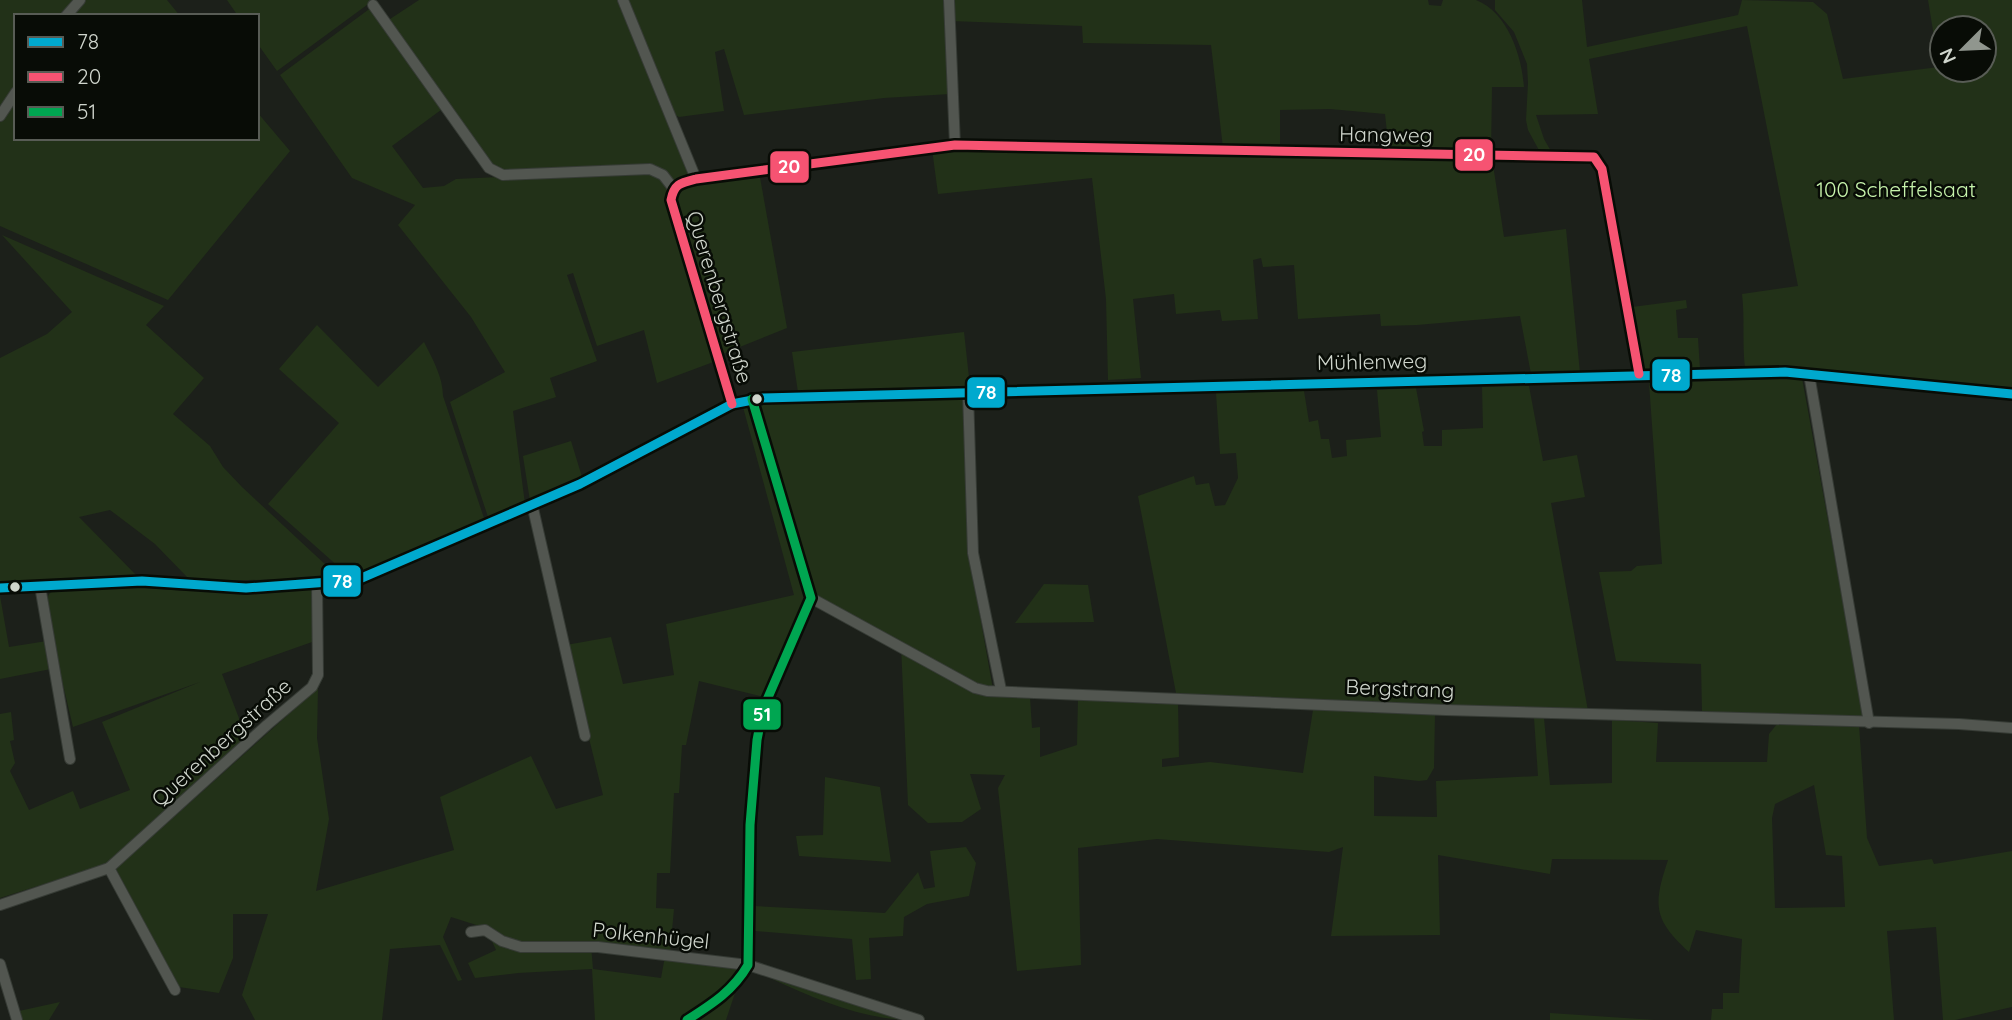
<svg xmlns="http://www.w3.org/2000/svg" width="2012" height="1020" viewBox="0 0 2012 1020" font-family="Quicksand,sans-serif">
<rect width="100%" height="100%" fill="#1c201a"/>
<g fill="#223118" fill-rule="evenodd">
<path d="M0,0H77L63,16H16V86L0,109Z"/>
<path d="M83,0H167L180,16H69Z"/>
<path d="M227,0H370L371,2L277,71L257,43V16H238Z"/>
<path d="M419,0H620L692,175L672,183L665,173L497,171L387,21Z"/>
<path d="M628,0H1428L1429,5L1441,6L1443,0C1452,0 1467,0 1476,0C1508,12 1522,57 1524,87H1492L1491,154L1389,151L1385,114L1330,109L1280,110V153L1492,158L1504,237L1566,229L1580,373L1531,374L1520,316L1417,325L1381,326L1380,314L1298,319L1294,265L1263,267L1261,258L1253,260L1258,319L1222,321L1220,310L1176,314L1174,294L1133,299L1141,378L1108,380L1106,299L1092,178L938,194L932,149L1223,148L1211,45L1083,43L1082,26L951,21L950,94L884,98L744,115L724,49L715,52L724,111L679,117L674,114Z"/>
<path d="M1495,0H1582L1587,47L1738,15L1742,0L1813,2L1827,14L1843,79L1939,67L1928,0H2012V390L1745,368C1742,343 1745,319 1742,294L1798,286L1747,26L1589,59L1598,114L1536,115L1544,139L1552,153L1541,154L1528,130L1526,120L1528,83L1527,64L1514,32L1495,10ZM1942,28H1984V70H1942Z"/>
<path d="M372,7L445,107L392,146L423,188L444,186L456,179L650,170L672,188L716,361L657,383L644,330L597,346L573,273L567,275L597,361L550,378L556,397L513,411L525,504L489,520L450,402L505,372L471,317L398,225L415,205L352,178L280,75Z"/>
<path d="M16,97V138H257V112L290,151L168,300L0,226V120Z"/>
<path d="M759,172L787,328L720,355L672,200L679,187Z"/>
<path d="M2,235L164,306L146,325L204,378L173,414L210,446L223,467L242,487L328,567L330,576L326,579L302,583L285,579L215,581L188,578L155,544L110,510L79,517L137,576L0,583V358L47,334L72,312Z"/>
<path d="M1686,300L1687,308L1676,310L1678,338H1698L1700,369H1643L1632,307Z"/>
<path d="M317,325L378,387L424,342C432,358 443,377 443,396L484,518L482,521L377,568L349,576L268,504L339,423L279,369Z"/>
<path d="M964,332L970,387L798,392L792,352Z"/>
<path d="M1802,378L1864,718L1702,713L1701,664L1616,661L1599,572L1631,571L1637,566L1662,564L1649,383Z"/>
<path d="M1529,386L1543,461L1577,455L1585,497L1551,503L1588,711L1311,702L1176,693L1138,496L1194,476L1196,485L1209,483L1215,506L1225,505L1238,478L1236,453L1220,454L1216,393L1304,391L1309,422L1318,420L1321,439H1329L1332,458L1347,456L1346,440L1381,437L1377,390L1416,388L1424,431L1422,432L1424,446H1442V430L1483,428L1482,387Z"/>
<path d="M965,394L968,549L994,695L1030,697L1032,728L1040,727V757L1077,745L1078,697L1178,702L1179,757L1162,759V767L1210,762L1303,773L1313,710L1435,713L1434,768L1427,780L1419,781L1374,776V816L1437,817L1436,781L1538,776L1534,718H1544L1550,785L1612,783V720L1658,723L1656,762H1767L1769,734L1777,724L1859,725L1867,838L1879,866L1932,859L1934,864L2012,851V1007L1955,1020H1943L1936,927L1887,931L1894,1020H1711L1712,1009H1723V993H1739L1742,939L1696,930L1689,952C1653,919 1653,905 1668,860L1552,859L1550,874L1438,855L1440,935L1331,936L1343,847L1329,852L1157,839L1078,848L1081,965L1017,971L998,788L1005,775L970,774L981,809L962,822L928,823L908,805L901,645L807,600L764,697L699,681L686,745H682L679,793H674L670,873H657L656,908L674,909L670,952L591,945L593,969L661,978L665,956L744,966L726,1020H595L592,969L518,973L475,978L468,963L496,950L490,937L522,945L504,939L486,928L451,917L443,937L462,980L458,981L440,945L390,949L382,1020H255L242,995L268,914H233V958L219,993L179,987L116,869L318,688L317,738L329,819L316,891L454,850L440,797L531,756L556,809L603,795L566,645L611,637L623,684L674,675L666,624L794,595L743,407L762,403ZM1814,785L1826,855L1842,856L1845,907L1775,908L1772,818L1775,804Z"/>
<path d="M571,441L582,477L530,501L523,456Z"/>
<path d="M1044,584L1088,585L1094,622L1015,623Z"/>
<path d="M130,587L189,591L314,588L312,642L222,674L247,739L107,864L0,898V714L11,712L14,740L10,741L15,763L10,771L29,810L73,791L80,809L130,790L102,722L200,682L73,727L56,655L47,599L49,594L55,589Z"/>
<path d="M0,596L9,647L47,641L51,669L0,679Z"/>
<path d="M825,777L880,787L891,862L799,856L796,836L823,835Z"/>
<path d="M966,847L976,863L969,896L927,904L904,917L903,936L869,938L871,979L856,980L852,939L755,931L754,906L885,913L918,872L924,889L935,887L930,851Z"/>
<path d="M770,974L913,1020C862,1020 816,999 770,978Z"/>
<path d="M60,1002L49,1020H20L19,1011Z"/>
<path d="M1550,1013L1655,1020H1550Z"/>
</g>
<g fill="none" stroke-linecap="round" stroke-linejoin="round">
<g stroke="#363b35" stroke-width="12">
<g id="minor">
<path d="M623,0L696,179"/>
<path d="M949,0L955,145"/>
<path d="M373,5L489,168L503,175L650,169L663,175L673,188"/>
<path d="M66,16L80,0"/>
<path d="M0,116L16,92"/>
<path d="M1809,374L1869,723"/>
<path d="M968,392L973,553L1001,690"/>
<path d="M732,404L671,200C674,184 680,183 696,179L955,145L1594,157L1602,169L1639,374"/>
<path d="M532,504L585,736"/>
<path d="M40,586L70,759"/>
<path d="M0,588L142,581L246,588L357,580L580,484L732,404L763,398L1785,372L2012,394"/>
<path d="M811,598L975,688L987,691L1445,710L1959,724L2012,728"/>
<path d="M109,868L175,990"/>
<path d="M0,905L109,868L267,725L312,687L318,675L317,583"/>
<path d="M471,932L485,930L502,941L521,947H598L748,965L919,1020"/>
<path d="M0,964L17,1020"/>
<path d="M687,1020C712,1004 733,991 748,965L750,825L757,740L763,709L811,598L752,399"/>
</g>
</g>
<use href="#minor" stroke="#525650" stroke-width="10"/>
<g stroke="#080c06" stroke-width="14">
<path id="bus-1" d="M0,588L142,581L246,588L357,580L580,484L732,404L763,398L1785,372L2012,394"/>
</g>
<g stroke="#080c06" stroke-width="14">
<path id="bus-2" d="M732,404L671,200C674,184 680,183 696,179L955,145L1594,157L1602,169L1639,374"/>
</g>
<g stroke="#080c06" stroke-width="14">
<path id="bus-3" d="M687,1020C712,1004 733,991 748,965L750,825L757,740L763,709L811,598L752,399"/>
</g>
<use href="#bus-1" stroke="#00a9ce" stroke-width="9"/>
<use href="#bus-2" stroke="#f65372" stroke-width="9"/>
<use href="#bus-3" stroke="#00a651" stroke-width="9"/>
</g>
<g fill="#cfd5cc" stroke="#080c06" stroke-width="2.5">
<circle cx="757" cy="399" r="6"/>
<circle cx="15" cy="587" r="6"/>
</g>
<g text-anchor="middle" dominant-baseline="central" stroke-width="5" stroke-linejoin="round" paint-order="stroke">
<g font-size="21" fill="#cfd5cc" stroke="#080c06">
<text transform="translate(1386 134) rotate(1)">Hangweg</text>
<text transform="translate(720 297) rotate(73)">Querenbergstraße</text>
<text transform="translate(1372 361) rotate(-1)">Mühlenweg</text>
<text transform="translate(1400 688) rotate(2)">Bergstrang</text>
<text transform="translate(221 742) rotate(-42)">Querenbergstraße</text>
<text transform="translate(651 935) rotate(6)">Polkenhügel</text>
</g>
<g font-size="21" fill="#c7f4ac" stroke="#080c06">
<text x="1896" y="189">100 Scheffelsaat</text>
</g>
</g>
<g stroke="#080c06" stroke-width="2.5">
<rect x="1454" y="138" width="40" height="34" rx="7" fill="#f65372"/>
<rect x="769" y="150" width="41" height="34" rx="7" fill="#f65372"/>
<rect x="1651" y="358" width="40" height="34" rx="7" fill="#00a9ce"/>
<rect x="966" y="376" width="40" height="33" rx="7" fill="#00a9ce"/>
<rect x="322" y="564" width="40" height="34" rx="7" fill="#00a9ce"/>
<rect x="742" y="698" width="40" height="33" rx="7" fill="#00a651"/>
</g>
<g font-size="19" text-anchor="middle" font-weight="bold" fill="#fff">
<text x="1474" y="161">20</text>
<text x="789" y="173">20</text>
<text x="1671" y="382">78</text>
<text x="986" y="399">78</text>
<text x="342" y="588">78</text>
<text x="762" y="721">51</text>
</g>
<rect x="14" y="14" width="245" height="126" fill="#080c06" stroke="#585c55" stroke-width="2"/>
<rect x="28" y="37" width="35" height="10" fill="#00a9ce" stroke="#585c55" stroke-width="2"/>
<text x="77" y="49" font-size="21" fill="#cfd5cc">78</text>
<rect x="28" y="72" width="35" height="10" fill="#f65372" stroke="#585c55" stroke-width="2"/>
<text x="77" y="84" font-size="21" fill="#cfd5cc">20</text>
<rect x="28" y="107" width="35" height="10" fill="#00a651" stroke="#585c55" stroke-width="2"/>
<text x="77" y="119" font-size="21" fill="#cfd5cc">51</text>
<g transform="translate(1963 49) rotate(246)"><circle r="33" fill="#080c06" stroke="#585c55" stroke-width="2"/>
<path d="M0-5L12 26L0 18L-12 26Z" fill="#90968e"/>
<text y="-10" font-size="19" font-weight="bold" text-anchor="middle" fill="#cfd5cc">N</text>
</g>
</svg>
